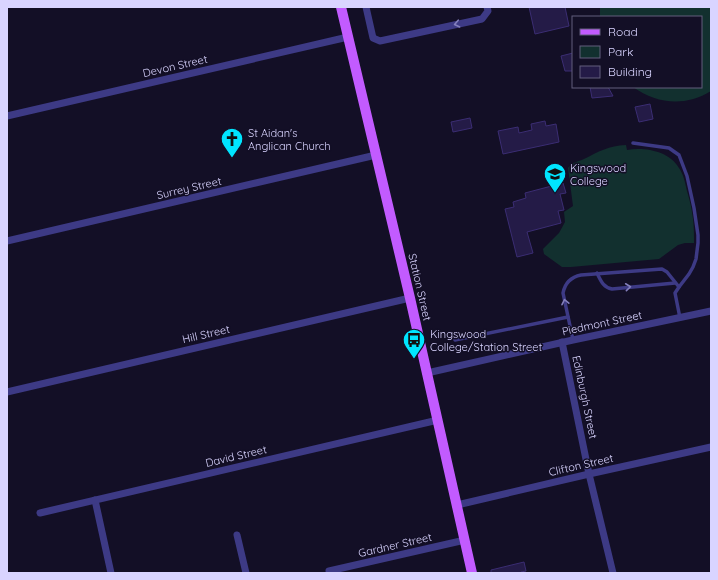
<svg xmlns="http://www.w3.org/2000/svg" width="718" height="580" font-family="Quicksand,sans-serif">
	<rect width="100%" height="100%" fill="#130f26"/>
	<g fill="#12302f">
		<path d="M600,7H711V91C685,107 657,104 633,87H701V17H600Z"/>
		<path d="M626,145L627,150C645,147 669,151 679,168C684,175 685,183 687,191C689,198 691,205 692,212C694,222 694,233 694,243H685L678,245L659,259L571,267H562L544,254L543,249L559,233L565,222L564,212L573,206L568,168C572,162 578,162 584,159C600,151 608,146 626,145Z"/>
	</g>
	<g fill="#241b47" stroke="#3b2d73">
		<polygon points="529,7 565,7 569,26 535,34"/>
		<polygon points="573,53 573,71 565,71 561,56"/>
		<polygon points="590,87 608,87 613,96 592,98"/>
		<polygon points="650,104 653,119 639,122 635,107"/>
		<polygon points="470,118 472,128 453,132 451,122"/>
		<polygon points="545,121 546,126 556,124 559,142 503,154 498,131 518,127 519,133 532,130 531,124"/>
		<polygon points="563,183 566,193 560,194 564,210 558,211 561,223 527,232 533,253 517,257 505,209 514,207 513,202 526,198 525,193"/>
		<polygon points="524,562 526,571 521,572 521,573 491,573 491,570"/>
	</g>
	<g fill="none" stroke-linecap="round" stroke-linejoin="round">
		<g stroke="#3d3a85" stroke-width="3.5">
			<polyline points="633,143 669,148 679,155 687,176 694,208 698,235 698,243 696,259 693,267 689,274 679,287 675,293 680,318"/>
			<path d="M597,273C601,281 603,287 612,289L675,283"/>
			<polyline points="455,340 568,317"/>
			<path d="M573,340L563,293C565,283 571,277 581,275L662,269L667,272L679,287"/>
		</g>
		<g stroke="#3d3a85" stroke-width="7">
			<polyline points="366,7 373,38 380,41 482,19 488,11 487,7"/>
			<polyline points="7,116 348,37"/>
			<polyline points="7,241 376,155"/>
			<polyline points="562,342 589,474 613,573"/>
			<polyline points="427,373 573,340 711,311"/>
			<polyline points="7,392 410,298"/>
			<polyline points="95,500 111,573"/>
			<polyline points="457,505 589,474 711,447"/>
			<polyline points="40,513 438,420"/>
			<polyline points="237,535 246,573"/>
			<polyline points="329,571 465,540"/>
		</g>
		<polyline stroke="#c25bff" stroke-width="10" points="341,7 410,298 472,573"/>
	</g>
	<defs><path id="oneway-chevron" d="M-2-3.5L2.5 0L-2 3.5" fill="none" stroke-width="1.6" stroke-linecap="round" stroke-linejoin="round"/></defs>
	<g stroke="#837fbc">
		<use href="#oneway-chevron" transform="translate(457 24) rotate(168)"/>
		<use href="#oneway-chevron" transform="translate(628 287) rotate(-6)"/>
		<use href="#oneway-chevron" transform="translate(565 302) rotate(-102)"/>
	</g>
	<defs>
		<g id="church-pin" transform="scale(1.15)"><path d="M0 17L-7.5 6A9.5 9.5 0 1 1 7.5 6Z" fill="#00e5ff" stroke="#130f26"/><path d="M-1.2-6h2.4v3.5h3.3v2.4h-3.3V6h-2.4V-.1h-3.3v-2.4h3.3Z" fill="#111"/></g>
		<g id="school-pin" transform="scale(1.15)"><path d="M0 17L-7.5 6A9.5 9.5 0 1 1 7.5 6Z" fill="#00e5ff" stroke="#130f26"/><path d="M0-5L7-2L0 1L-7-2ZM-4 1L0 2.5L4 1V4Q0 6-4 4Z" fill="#111"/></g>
		<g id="bus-pin" transform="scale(1.15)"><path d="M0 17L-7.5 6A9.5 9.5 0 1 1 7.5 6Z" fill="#00e5ff" stroke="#130f26"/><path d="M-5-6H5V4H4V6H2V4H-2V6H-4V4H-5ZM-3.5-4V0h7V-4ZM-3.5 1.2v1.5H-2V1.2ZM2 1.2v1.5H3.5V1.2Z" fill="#111"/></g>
	</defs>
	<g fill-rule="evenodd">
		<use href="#church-pin" x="232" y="139"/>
		<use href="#school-pin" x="555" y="174"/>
		<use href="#bus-pin" x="414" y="340"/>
	</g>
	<g text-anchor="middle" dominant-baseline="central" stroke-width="3" stroke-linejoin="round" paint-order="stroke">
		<g font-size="11" fill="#d9d4ff" stroke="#130f26">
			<text transform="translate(175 66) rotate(-13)">Devon Street</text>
			<text transform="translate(189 188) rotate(-13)">Surrey Street</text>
			<text transform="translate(420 287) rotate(77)">Station Street</text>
			<text transform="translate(602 323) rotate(-12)">Piedmont Street</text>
			<text transform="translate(206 334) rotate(-13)">Hill Street</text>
			<text transform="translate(585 397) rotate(78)">Edinburgh Street</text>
			<text transform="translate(236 456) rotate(-13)">David Street</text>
			<text transform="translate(581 465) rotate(-13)">Clifton Street</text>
			<text transform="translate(395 545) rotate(-13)">Gardner Street</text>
		</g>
		<g font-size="11" fill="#d9d4ff" stroke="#130f26" text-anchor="start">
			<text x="248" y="133">St Aidan's<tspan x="248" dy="13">Anglican Church</tspan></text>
			<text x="570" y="168">Kingswood<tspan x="570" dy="13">College</tspan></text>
			<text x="430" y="334">Kingswood<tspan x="430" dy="13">College/Station Street</tspan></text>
		</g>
	</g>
	<rect width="718" height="580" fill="none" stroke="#d9d4ff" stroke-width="16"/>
	<rect x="572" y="16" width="130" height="72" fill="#130f26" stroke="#625e7d"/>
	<rect x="580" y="29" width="20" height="6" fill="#c25bff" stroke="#625e7d"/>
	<text x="608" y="36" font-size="12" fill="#d9d4ff">Road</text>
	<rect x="580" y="46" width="20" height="12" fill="#12302f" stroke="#625e7d"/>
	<text x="608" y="56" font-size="12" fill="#d9d4ff">Park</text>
	<rect x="580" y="66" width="20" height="12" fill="#241b47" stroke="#625e7d"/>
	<text x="608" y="76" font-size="12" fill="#d9d4ff">Building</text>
</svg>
